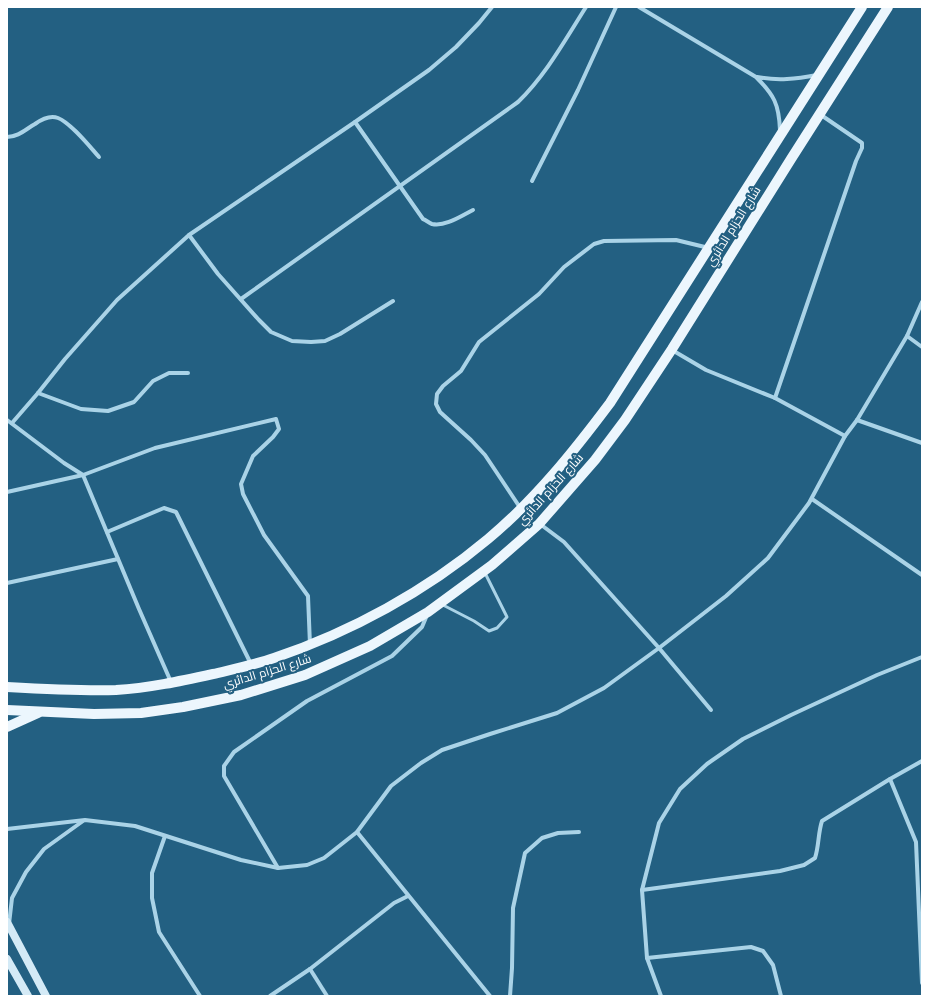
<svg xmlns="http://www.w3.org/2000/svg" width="929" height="1003" font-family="'PT Sans',Cairo,sans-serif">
	<rect width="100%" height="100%" fill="#236082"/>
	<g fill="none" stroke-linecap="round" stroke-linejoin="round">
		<polyline stroke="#aad3e7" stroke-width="3" points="441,604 474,621 489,631 497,628 507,617 485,573"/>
		<g stroke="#aad3e7" stroke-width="4">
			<path d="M639,7L756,77C774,95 779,104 780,130"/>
			<path d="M757,77C778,81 796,79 817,75"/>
			<path d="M355,122L423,219C426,220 429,223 432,224C445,227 461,216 473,210"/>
			<path d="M7,137C18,137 26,129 35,124C42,119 50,115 58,118C71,123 90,147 99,157"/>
			<polyline points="532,181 578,90 616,7"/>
			<polyline points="189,235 218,274 259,320 271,332 292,341 311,342 325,341 340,334 393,301"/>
			<path d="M241,299L518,102C546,75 565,40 586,7"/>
			<polyline points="907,336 922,347"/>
			<polyline points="672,350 706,370 775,398 845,436"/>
			<polyline points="38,393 81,409 108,411 134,402 153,381 169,373 188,373"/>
			<polyline points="775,398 856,161 862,148 862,143 821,115"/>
			<polyline points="7,420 64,463 83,475 139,609 171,682"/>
			<polyline points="857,420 922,443"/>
			<polyline points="12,423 38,393 65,359 117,300 189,235 355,122 429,70 456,47 479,23 492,7"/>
			<polyline points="7,492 83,475 155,448 276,419 279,429 273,437 253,456 241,484 243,494 264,535 308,596 310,645"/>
			<polyline points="812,499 922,575"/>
			<polyline points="521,509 485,455 471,440 440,412 436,404 437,394 443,386 461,371 479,342 539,294 564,267 594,244 604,241 676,240 709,248"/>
			<polyline points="540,524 564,542 659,648 711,710"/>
			<polyline points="107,532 164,508 176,512 251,664"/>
			<polyline points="7,583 118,559"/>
			<polyline points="890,779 916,842 922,983"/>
			<polyline points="7,829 85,820 135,826 241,860 278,868 307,865 324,858 357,832 391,786 421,763 442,750 490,734 557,713 604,688 659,648 726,596 768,558 809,503 845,436 857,420 907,336 922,302"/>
			<polyline points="357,832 490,996"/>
			<polyline points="165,836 152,873 152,898 159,932 200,996"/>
			<polyline points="278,868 224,776 224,766 234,752 307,701 392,656 422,627 427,615"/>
			<path d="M642,890L780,871L804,865L815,858C819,846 818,833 822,821L890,779L922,761"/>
			<polyline points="9,924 12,898 26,872 44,849 83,821"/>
			<polyline points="647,958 751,947 763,951 773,965 781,996"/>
			<polyline points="310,969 327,996"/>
			<polyline points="270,996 310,969 394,903 408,896"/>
			<polyline points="510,996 512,968 513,908 525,853 542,838 558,833 579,832"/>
			<polyline points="661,996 647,958 642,890 659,823 680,789 707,764 743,739 791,715 877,675 922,657"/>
		</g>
		<g stroke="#d4eaf6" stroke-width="8">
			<polyline points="7,922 46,996"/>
			<polyline points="7,959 28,996"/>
		</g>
		<g stroke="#ecf6fd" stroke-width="10">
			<path d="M7,687C43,689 80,691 116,690C149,688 181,681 213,674C234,669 254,665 274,658C351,632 426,591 488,539C535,500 574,451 610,403L862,7"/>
			<polyline points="7,710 94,714 141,713 183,707 241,695 305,675 370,646 428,612 492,565 539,524 595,460 625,420 672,349 791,159 888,7"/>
			<polyline points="7,727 38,713"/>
		</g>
	</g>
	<g text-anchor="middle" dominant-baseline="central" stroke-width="4" stroke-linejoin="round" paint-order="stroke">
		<g font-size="12" fill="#fff" stroke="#236082">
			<text transform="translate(733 226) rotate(-58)">شارع الحزام الدائري</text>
			<text transform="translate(550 489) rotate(-48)">شارع الحزام الدائري</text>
			<text transform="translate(267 671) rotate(-17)">شارع الحزام الدائري</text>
		</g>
	</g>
	<rect width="929" height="1003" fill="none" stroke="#ffffff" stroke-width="16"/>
</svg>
